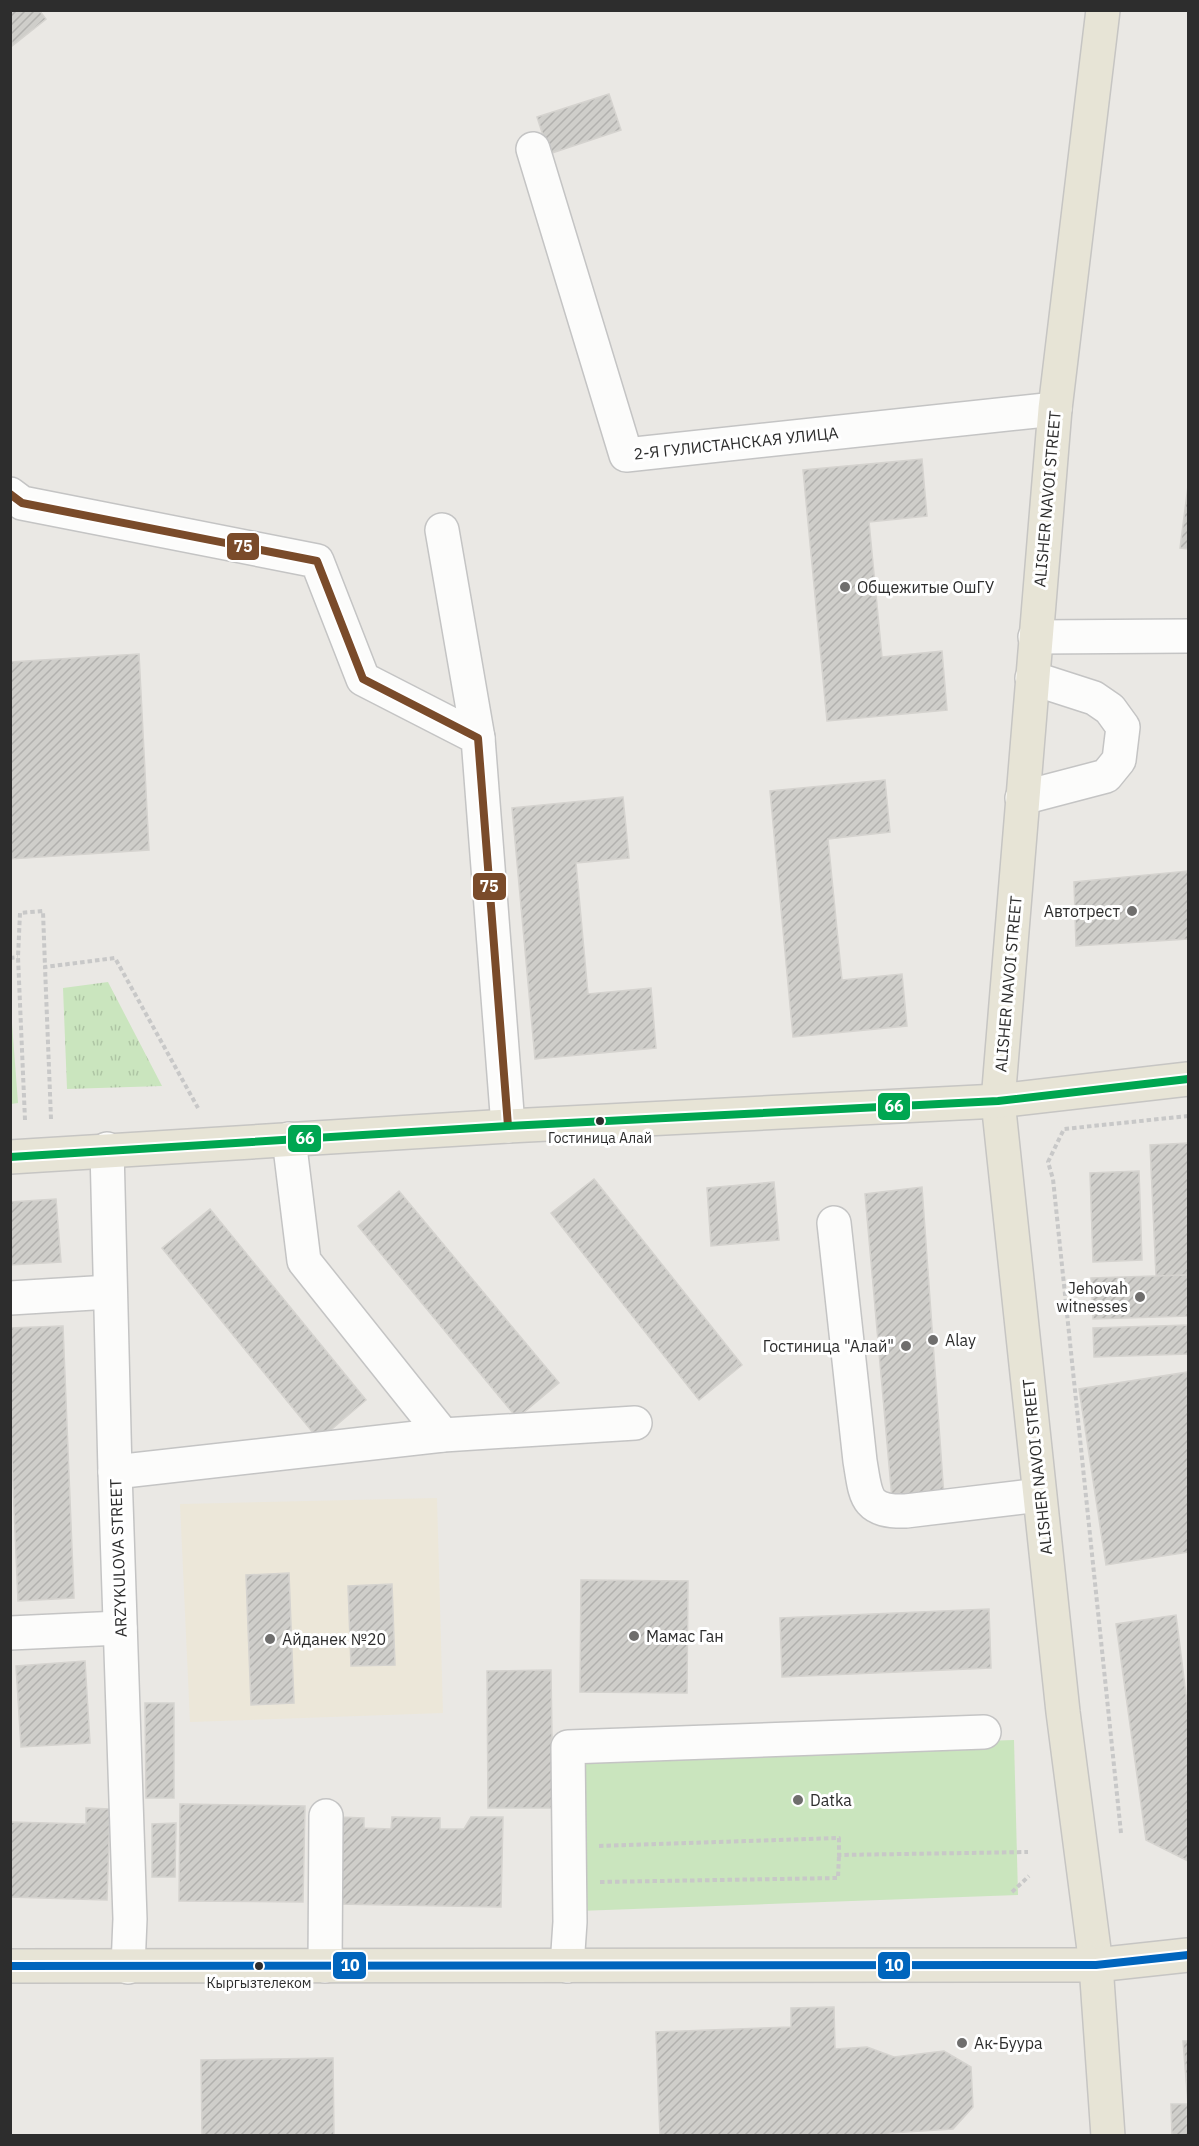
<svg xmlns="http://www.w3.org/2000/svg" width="1199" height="2146" font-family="'IBM Plex Sans',sans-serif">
	<defs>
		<pattern id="grass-tufts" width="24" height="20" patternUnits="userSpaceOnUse" patternTransform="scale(1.5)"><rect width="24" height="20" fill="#cae5be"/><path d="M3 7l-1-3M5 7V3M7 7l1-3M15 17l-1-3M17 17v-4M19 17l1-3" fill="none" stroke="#aec5a4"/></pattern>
		<pattern id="building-hatch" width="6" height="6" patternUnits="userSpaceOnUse" patternTransform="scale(1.5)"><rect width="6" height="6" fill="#cfceca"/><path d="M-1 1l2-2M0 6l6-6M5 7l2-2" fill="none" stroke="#b2b1ae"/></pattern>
	</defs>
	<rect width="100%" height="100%" fill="#eae8e4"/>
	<polygon fill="#ece7d9" points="437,1498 443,1713 190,1722 180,1504"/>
	<polygon fill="url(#grass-tufts)" points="108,982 162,1086 67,1089 63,988"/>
	<g fill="#cae5be">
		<polygon points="10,997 18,1103 11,1104 10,1104"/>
		<polygon points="1014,1740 1018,1895 578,1911 573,1755"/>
	</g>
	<g fill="url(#building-hatch)" stroke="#d5d3cf" stroke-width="1.5">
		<polygon points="10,10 39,10 46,19 12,46"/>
		<polygon points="609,94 621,130 549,154 537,117"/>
		<polygon points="922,459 927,516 869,522 882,657 942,651 947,710 827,721 803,470"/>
		<polygon points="1188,486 1188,549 1180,548"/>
		<polygon points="139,654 149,850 10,859 10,662"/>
		<polygon points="885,780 890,832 828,839 842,980 902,974 907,1026 793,1037 770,791"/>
		<polygon points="623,797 629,858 576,863 588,994 651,988 656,1048 535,1059 512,808"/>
		<polygon points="1188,871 1188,939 1076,946 1074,882"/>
		<polygon points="1188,1143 1188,1275 1156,1276 1150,1145"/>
		<polygon points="1139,1171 1142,1260 1093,1262 1090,1173"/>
		<polygon points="594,1179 742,1365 699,1400 551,1213"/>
		<polygon points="774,1182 779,1240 711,1246 707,1188"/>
		<polygon points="922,1187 944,1497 892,1499 865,1194"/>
		<polygon points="399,1191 559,1383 517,1418 358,1226"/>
		<polygon points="56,1199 61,1262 10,1265 10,1202"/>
		<polygon points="210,1209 366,1400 319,1440 162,1248"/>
		<polygon points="1188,1275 1188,1316 1093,1319 1091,1278"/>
		<polygon points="1188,1325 1188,1354 1094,1357 1093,1328"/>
		<polygon points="63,1326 74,1598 18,1601 10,1415 10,1328"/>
		<polygon points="1188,1372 1188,1552 1106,1565 1079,1389"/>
		<polygon points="289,1573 294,1703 251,1705 246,1575"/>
		<polygon points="581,1580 688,1581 687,1693 580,1692"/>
		<polygon points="392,1584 395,1665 351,1666 348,1586"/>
		<polygon points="989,1609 991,1668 782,1677 780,1618"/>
		<polygon points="1176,1615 1188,1710 1188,1861 1146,1840 1116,1624"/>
		<polygon points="85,1661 90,1743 21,1747 16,1666"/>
		<polygon points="551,1670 553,1808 488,1808 487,1671"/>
		<polygon points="145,1703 174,1703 174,1798 146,1798"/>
		<polygon points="180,1804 305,1806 303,1902 179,1901"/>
		<polygon points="86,1808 110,1809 107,1900 10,1897 10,1822 86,1824"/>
		<polygon points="338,1817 364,1818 364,1828 391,1829 392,1817 440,1818 440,1829 464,1829 471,1817 503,1817 501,1907 336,1904"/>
		<polygon points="176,1823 175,1877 152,1877 152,1824"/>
		<polygon points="834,2007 835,2049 867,2047 894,2057 944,2051 971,2067 973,2107 953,2129 890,2133 885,2136 660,2136 656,2032 791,2027 791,2008"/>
		<polygon points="1183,2041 1188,2041 1188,2136 1172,2136 1171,2104 1188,2104"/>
		<polygon points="333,2058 334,2136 202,2136 201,2060"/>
	</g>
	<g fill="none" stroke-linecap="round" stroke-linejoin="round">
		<g stroke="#c4c4c4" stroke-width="36">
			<g id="minor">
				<polyline points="533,149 626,455 1055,409"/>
				<polyline points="10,494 22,503 317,561 363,679 478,738 508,1126"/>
				<polyline points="442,530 478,738"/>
				<polyline points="1035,637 1188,636"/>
				<polyline points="1022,798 1106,776 1119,760 1123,727 1110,709 1094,698 1032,678"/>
				<polyline points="289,1139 304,1261 443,1435"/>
				<polyline points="107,1149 115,1472 130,1919 128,1967"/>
				<path d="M834,1223L860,1461C866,1496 864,1512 906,1511L1039,1495"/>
				<polyline points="10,1298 110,1292"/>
				<polyline points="115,1472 443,1435 635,1423"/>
				<polyline points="10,1633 120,1628"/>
				<polyline points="325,1966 326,1816"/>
				<polyline points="567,1966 570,1922 568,1747 984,1732"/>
			</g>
		</g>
		<g stroke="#c6c5c3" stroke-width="36">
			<g id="major">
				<polyline points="1103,10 1055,409 998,1101 1063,1712 1096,1965 1108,2136"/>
				<polyline points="10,1157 508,1126 998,1101 1188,1079"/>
				<polyline points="10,1966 1096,1965 1188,1955"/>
			</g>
		</g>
		<g stroke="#c8c8c8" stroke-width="4" stroke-dasharray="4.5 3" stroke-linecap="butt">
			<polyline points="10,958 18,957"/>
			<polyline points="51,1119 45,967 115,958 198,1108"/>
			<polyline points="25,1120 18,957 20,913 43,911 45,967"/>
			<polyline points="1121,1833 1053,1179 1048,1162 1064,1129 1188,1116"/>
			<polyline points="599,1846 839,1838 839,1855 1028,1852"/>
			<polyline points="600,1882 838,1878 839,1855"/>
			<polyline points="1012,1892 1029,1876"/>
		</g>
		<use href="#minor" stroke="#fcfcfb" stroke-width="33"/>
		<use href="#major" stroke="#e7e4d6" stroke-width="33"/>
		<g stroke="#fff" stroke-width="12">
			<polyline id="bus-1" points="10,494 22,503 317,561 363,679 478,738 508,1126"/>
		</g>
		<g stroke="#fff" stroke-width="12">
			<polyline id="bus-2" points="10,1157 508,1126 998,1101 1188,1079"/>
		</g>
		<g stroke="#fff" stroke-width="12">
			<polyline id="bus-3" points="10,1966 1096,1965 1188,1955"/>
		</g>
		<use href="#bus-1" stroke="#7a4b2a" stroke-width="8"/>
		<use href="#bus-2" stroke="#00a651" stroke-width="8"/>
		<use href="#bus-3" stroke="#0065bd" stroke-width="8"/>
	</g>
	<g fill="#6f6e6d" stroke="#fff" stroke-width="2">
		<circle cx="845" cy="587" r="6"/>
		<circle cx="1132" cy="911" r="6"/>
		<circle cx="1140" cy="1297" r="6"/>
		<circle cx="933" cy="1340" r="6"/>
		<circle cx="906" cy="1346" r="6"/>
		<circle cx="634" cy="1636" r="6"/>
		<circle cx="270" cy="1639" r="6"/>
		<circle cx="798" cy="1800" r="6"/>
		<circle cx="962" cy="2043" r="6"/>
	</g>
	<g fill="#2d2d2d" stroke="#fff" stroke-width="2">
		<circle cx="600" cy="1121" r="5"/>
		<circle cx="259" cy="1966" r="5"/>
	</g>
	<g text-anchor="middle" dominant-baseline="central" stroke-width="6" stroke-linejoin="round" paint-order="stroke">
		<g font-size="14" fill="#2d2d2d" stroke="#fff">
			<text x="600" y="1138">Гостиница Алай</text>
			<text x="259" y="1983">Кыргызтелеком</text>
		</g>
		<g font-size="16" fill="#2d2d2d" stroke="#fff">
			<text transform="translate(736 443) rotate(-6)">2-Я ГУЛИСТАНСКАЯ УЛИЦА</text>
			<text transform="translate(1047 499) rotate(-85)">ALISHER NAVOI STREET</text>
			<text transform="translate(1008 984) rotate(-85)">ALISHER NAVOI STREET</text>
			<text transform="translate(1037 1467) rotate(-96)">ALISHER NAVOI STREET</text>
			<text transform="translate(118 1558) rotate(-92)">ARZYKULOVA STREET</text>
		</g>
		<g font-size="16" fill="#2d2d2d" stroke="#fff" text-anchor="start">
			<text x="857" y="587">Общежитые ОшГУ</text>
			<text x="1120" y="911" text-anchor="end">Автотрест</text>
			<text x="1128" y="1288" text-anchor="end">Jehovah<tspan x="1128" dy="18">witnesses</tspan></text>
			<text x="945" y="1340">Alay</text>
			<text x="894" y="1346" text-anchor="end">Гостиница "Алай"</text>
			<text x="646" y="1636">Мамас Ган</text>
			<text x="282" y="1639">Айданек №20</text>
			<text x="810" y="1800">Datka</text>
			<text x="974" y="2043">Ак-Буура</text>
		</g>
	</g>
	<g stroke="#fff" stroke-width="2">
		<rect x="226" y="532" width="34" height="29" rx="6" fill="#7a4b2a"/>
		<rect x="472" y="872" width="35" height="29" rx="6" fill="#7a4b2a"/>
		<rect x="877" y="1092" width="34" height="29" rx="6" fill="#00a651"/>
		<rect x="287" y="1124" width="35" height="29" rx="6" fill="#00a651"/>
		<rect x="877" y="1951" width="34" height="29" rx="6" fill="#0065bd"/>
		<rect x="332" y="1951" width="35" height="29" rx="6" fill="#0065bd"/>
	</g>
	<g font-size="16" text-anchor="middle" font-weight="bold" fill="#fff">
		<text x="243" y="552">75</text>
		<text x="489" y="892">75</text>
		<text x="894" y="1112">66</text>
		<text x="305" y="1144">66</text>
		<text x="894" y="1971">10</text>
		<text x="350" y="1971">10</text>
	</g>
	<rect width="1199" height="2146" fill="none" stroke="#2d2d2d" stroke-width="24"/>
</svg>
